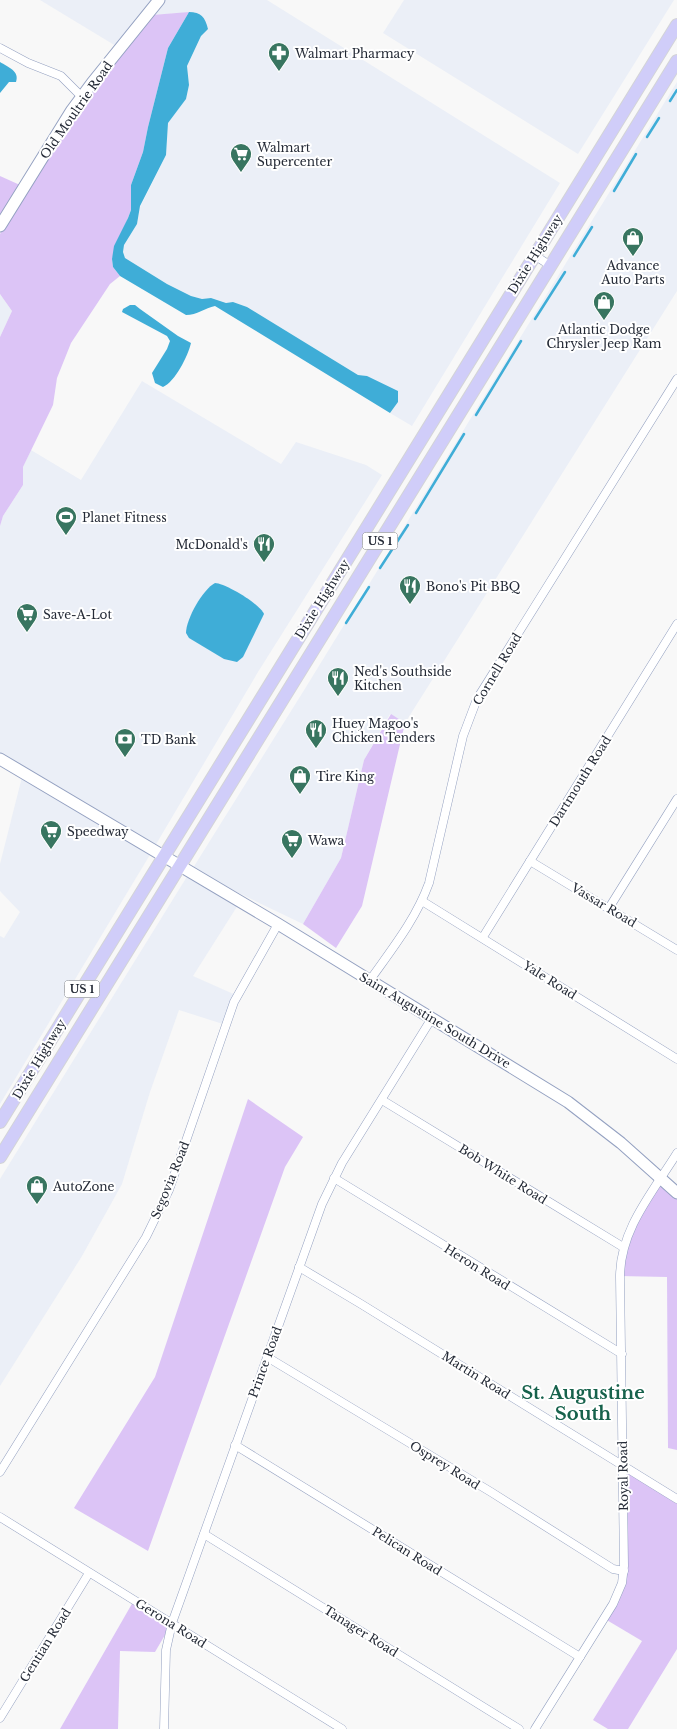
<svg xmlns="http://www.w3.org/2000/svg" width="677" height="1729" font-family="'Libre Baskerville',serif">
	<rect width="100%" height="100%" fill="#f8f8f8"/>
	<g fill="#ebeff7">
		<polygon points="40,0 154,0 116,46"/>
		<polygon points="164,0 267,0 560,183 412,426 390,413 398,402 367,376 358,375 247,307 233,302 226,303 211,298 202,299 191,296 167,284 125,258 123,252 124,245 137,224 140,207 166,155 168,123 186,99 189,85 187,66 201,36 208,28 195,12 152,15"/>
		<polygon points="404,0 674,0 578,154 383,33"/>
		<polygon points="677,82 677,291 405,723 390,714 364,760 341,858 303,924 222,885 193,868 306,687"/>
		<polygon points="0,294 12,311 0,337"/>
		<polygon points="142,381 281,464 296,442 366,465 382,475 258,672 155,846 0,754 0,526 3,516 23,485 23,467 31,450 81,480"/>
		<polygon points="22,777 151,853 0,1104 0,936 4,938 20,912 0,891 0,864"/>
		<polygon points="188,875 238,905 193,976 238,996 226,1025 179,1010 150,1092 122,1184 82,1256 0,1386 0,1179"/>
	</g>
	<g fill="#dcc4f6">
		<polygon points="189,12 168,48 148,127 143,152 131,185 131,210 112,259 113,267 120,276 110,284 71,343 57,378 53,405 23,467 23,485 3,516 0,526 0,337 12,311 0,294 0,234 76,113 152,15"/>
		<polygon points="0,176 20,185 0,219"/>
		<polygon points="391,714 405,723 362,906 336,948 303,924 341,858 364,760"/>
		<polygon points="248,1099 303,1137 285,1167 148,1551 74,1508 155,1377"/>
		<polygon points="659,1183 677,1199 677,1450 668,1448 667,1277 619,1276 622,1246"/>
		<polygon points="622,1467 677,1498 677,1649 628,1729 608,1729 593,1720 642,1641 605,1619 620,1591"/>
		<polygon points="133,1602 172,1623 155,1652 120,1651 118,1729 60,1729"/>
	</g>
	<g fill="#3fadd7">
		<path d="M189,12C201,12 205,17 208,29L201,36L187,66L189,85L186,99L168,123L166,155L140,206L137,224L124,245L123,252L125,258L167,284L191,296L202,299L211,298L226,303L233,302L247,307L358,375L367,376L398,391V402L390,413L215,306C205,308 197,315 186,315L120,276L113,267L112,259L114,246L128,218L131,210V185L143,152L148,127L168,48Z"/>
		<path d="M0,62C8,67 20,71 16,82H9L0,93Z"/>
		<path d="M130,305H135L140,309L178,336L191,343C188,356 175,382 163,387L155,383L152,373L167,349L170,341L167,336L122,312L123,309Z"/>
		<path d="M215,583C225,583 260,604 264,614L243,657L237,662L224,659L189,638L186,633C186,619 203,589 215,583Z"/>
	</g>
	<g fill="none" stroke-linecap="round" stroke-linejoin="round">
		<g stroke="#3fadd7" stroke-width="2.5">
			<polyline points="670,101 677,90"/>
			<polyline points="647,137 659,118"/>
			<polyline points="614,191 636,154"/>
			<polyline points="574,256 592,227"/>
			<polyline points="535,319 565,272"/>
			<polyline points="476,415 521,341"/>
			<polyline points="416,513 464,434"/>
			<polyline points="380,568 408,525"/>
			<polyline points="346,623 369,587"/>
		</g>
		<g stroke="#94a1c1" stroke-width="9">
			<g id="street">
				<polyline points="0,48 28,63 61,76 82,97"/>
				<polyline points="534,255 551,266"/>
				<polyline points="530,861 677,950"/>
				<polyline points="422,901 677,1059"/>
				<polyline points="609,908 677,799"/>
				<polyline points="483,937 677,624"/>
				<path d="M370,980C392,949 416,919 429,883L463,736L477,699L677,379"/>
				<polyline points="382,1100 623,1247"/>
				<polyline points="334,1178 622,1354"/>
				<polyline points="299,1267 361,1304 677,1499"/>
				<polyline points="267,1357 491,1492 613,1569 624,1571"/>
				<polyline points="235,1445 580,1657"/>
				<polyline points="0,1472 146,1237 169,1190 234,1002 278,924"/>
				<polyline points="0,1517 342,1729"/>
				<polyline points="204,1534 519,1729"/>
				<polyline points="0,1718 89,1573"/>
				<polyline points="164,1729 166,1650 172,1623 322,1204 342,1163 432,1018"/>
				<path d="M535,1729L613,1604L622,1583L624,1566L620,1277C620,1229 653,1192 677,1153"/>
			</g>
		</g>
		<g stroke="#94a1c1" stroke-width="13">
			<g id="secondary">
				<polyline points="0,226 72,110 92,83 159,0"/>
				<polyline points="0,759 278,924 568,1102 621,1143 677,1193"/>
			</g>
		</g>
		<g stroke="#d3d4d7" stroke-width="14">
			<g id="primary">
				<polyline points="0,1122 677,25"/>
				<polyline points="0,1157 677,61"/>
			</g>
		</g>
		<use href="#street" stroke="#fff" stroke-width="8"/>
		<use href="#secondary" stroke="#fff" stroke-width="11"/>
		<use href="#primary" stroke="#d0cdf9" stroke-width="12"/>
	</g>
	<defs>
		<g id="pharmacy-pin" transform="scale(1.125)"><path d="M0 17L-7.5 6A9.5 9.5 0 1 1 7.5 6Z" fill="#387560" stroke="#fff"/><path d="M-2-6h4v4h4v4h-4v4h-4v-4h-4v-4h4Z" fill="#fff"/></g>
		<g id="supermarket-pin" transform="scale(1.125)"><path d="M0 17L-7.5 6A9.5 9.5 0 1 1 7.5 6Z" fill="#387560" stroke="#fff"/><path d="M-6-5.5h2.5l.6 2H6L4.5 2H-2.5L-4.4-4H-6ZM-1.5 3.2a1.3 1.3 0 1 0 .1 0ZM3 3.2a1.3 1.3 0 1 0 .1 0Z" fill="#fff"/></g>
		<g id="shop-pin" transform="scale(1.125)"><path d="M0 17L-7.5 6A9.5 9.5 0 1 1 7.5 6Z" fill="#387560" stroke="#fff"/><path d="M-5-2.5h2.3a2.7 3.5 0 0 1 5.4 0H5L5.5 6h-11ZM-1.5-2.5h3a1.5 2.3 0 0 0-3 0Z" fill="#fff"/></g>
		<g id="stadium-pin" transform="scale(1.125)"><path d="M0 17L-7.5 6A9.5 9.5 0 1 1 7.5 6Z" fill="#387560" stroke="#fff"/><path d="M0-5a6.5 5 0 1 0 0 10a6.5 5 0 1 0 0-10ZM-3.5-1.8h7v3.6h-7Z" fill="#fff"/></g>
		<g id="restaurant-pin" transform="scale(1.125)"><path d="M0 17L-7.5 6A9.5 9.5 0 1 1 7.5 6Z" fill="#387560" stroke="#fff"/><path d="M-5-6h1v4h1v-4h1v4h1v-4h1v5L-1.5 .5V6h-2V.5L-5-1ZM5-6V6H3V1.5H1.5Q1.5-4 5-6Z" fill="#fff"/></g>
		<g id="bank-pin" transform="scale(1.125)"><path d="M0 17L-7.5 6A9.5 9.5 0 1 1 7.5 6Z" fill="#387560" stroke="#fff"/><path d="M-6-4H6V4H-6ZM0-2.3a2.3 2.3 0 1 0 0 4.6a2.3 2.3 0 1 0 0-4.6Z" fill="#fff"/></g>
	</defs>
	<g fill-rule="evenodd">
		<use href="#pharmacy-pin" x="279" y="53"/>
		<use href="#supermarket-pin" x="241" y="154"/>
		<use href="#shop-pin" x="633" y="238"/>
		<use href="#shop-pin" x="604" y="302"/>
		<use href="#stadium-pin" x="66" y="517"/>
		<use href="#restaurant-pin" x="264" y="544"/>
		<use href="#restaurant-pin" x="410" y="586"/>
		<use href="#supermarket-pin" x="27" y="614"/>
		<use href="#restaurant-pin" x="338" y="678"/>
		<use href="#restaurant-pin" x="316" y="730"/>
		<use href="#bank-pin" x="125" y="739"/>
		<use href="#shop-pin" x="300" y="776"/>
		<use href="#supermarket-pin" x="51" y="831"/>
		<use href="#supermarket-pin" x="292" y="840"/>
		<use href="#shop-pin" x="37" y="1186"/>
	</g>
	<g text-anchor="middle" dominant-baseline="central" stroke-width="4" stroke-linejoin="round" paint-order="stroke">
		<g fill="#fff" stroke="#666a72" stroke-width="1">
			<rect x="362.5" y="532.5" width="35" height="17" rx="4"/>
			<rect x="64.5" y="980.5" width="35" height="17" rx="4"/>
		</g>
		<g font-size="11" font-weight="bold" fill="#242a36">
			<text x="380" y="541">US 1</text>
			<text x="82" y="989">US 1</text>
		</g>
		<g font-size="12" fill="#242a36" stroke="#fff" text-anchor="start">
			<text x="295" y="53">Walmart Pharmacy</text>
			<text x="257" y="147">Walmart<tspan x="257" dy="14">Supercenter</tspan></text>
			<text x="633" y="265" text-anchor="middle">Advance<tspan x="633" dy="14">Auto Parts</tspan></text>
			<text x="604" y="329" text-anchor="middle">Atlantic Dodge<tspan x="604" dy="14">Chrysler Jeep Ram</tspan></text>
			<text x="82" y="517">Planet Fitness</text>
			<text x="248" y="544" text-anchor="end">McDonald's</text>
			<text x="426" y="586">Bono's Pit BBQ</text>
			<text x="43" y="614">Save-A-Lot</text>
			<text x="354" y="671">Ned's Southside<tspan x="354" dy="14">Kitchen</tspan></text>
			<text x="332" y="723">Huey Magoo's<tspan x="332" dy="14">Chicken Tenders</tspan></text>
			<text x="141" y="739">TD Bank</text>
			<text x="316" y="776">Tire King</text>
			<text x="67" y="831">Speedway</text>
			<text x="308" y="840">Wawa</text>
			<text x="53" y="1186">AutoZone</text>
		</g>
		<g font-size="12" fill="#242a36" stroke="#fff">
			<text transform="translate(76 110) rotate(-55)">Old Moultrie Road</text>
			<text transform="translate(535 254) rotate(-58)">Dixie Highway</text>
			<text transform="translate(322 599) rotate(-58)">Dixie Highway</text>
			<text transform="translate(497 669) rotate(-59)">Cornell Road</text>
			<text transform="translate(580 781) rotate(-58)">Dartmouth Road</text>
			<text transform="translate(604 905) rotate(31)">Vassar Road</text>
			<text transform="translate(550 980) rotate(32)">Yale Road</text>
			<text transform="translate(435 1020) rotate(31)">Saint Augustine South Drive</text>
			<text transform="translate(39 1059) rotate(-59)">Dixie Highway</text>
			<text transform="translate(503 1174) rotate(32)">Bob White Road</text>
			<text transform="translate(170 1180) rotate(-68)">Segovia Road</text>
			<text transform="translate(477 1267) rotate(32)">Heron Road</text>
			<text transform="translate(265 1362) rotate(-70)">Prince Road</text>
			<text transform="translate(476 1375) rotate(32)">Martin Road</text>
			<text transform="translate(445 1465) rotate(32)">Osprey Road</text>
			<text transform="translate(623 1476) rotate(-91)">Royal Road</text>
			<text transform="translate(407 1551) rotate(32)">Pelican Road</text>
			<text transform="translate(171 1623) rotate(32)">Gerona Road</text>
			<text transform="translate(361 1631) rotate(32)">Tanager Road</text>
			<text transform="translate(45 1645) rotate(-58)">Gentian Road</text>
		</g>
		<g font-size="18" font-weight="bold" fill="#17624c" stroke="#fff">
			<text x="583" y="1393">St. Augustine<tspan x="583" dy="21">South</tspan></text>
		</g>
	</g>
</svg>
